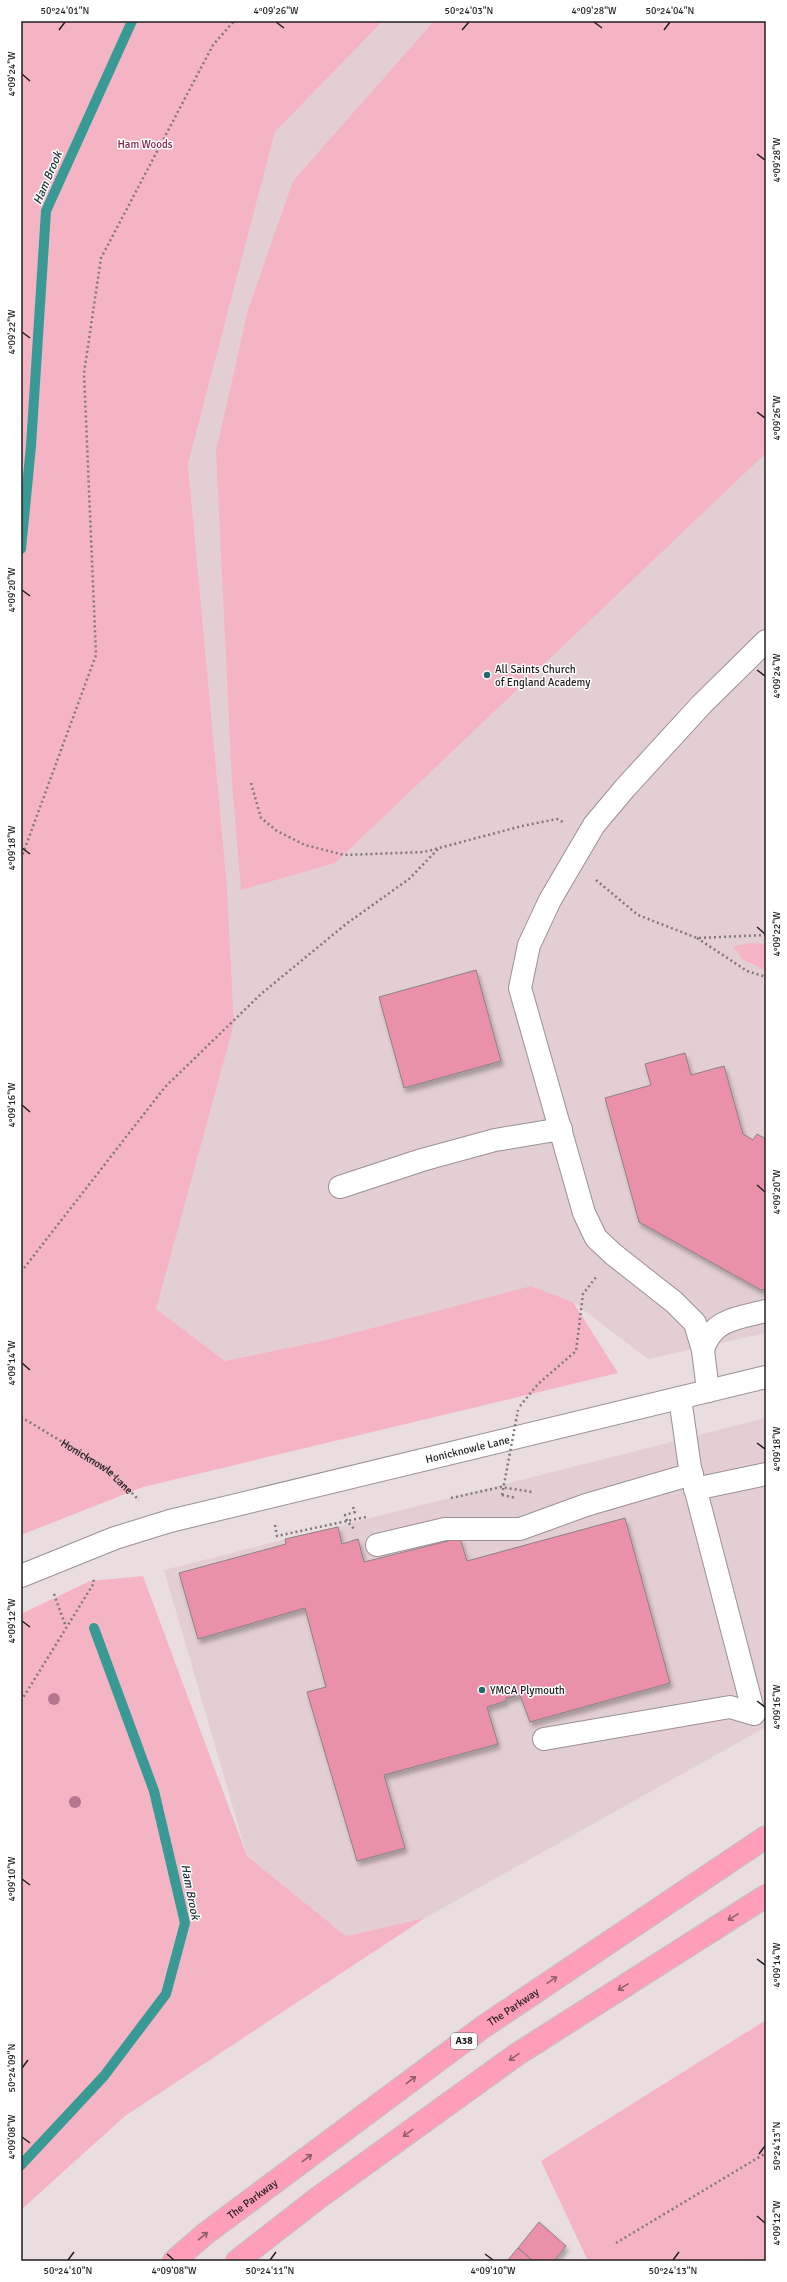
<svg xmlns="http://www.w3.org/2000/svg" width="787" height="2282" font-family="Signika,sans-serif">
	<defs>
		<filter id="shadow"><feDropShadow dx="2.5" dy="4.5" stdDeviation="2" flood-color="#0004"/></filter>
	</defs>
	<rect width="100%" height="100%" fill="#e9dde0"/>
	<g fill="#e3cfd3">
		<polygon points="383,21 766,21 766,1333 648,1359 573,1302 531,1286 330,1339 225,1361 155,1309 234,1024 227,886 188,464 275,132"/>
		<polygon points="766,1418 766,1727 425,1918 346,1936 247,1856 164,1570"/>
	</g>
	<g fill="#f5b4c4">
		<polygon points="21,21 383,21 275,132 188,464 227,886 234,1024 156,1309 225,1361 330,1339 531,1286 573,1302 618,1373 143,1487 21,1535"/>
		<polygon points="434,21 766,21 766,453 335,863 241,890 232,783 216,451 248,310 293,181"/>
		<polygon points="751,943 766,944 766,971 742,959 733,946"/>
		<polygon points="143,1576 247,1856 346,1936 425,1918 125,2116 21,2210 21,1614 90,1581"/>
		<polygon points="766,2020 766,2261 588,2261 541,2161"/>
	</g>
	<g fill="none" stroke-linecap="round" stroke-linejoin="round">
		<g stroke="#399995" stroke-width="10">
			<polyline points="21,549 31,446 46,211 132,21"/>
			<polyline points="21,2165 104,2076 166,1994 185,1923 154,1791 94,1628"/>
		</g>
	</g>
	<g fill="#ea91a9" stroke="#8b8183" filter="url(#shadow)">
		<polygon points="476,970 501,1061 404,1088 379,997"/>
		<polygon points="685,1053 691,1075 724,1066 743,1134 753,1140 757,1134 766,1139 766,1289 761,1290 639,1222 605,1098 651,1085 645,1064"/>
		<polygon points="625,1518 670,1683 530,1722 520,1695 506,1698 506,1701 487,1707 498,1744 384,1775 405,1848 357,1861 307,1692 326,1687 305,1608 198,1639 179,1573 286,1544 285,1539 338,1527 342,1544 358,1539 364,1562 460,1538 467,1561"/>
		<polygon points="539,2222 566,2246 554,2261 533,2261 518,2248"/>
		<polygon points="518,2248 533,2261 507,2261"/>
	</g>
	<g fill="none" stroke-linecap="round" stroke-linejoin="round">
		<g stroke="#9b9092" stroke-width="24">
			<g id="minor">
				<polyline points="340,1187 422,1160 495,1140 561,1129"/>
				<path d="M703,1350C712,1319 738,1318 766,1311"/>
				<polyline points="708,1391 703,1350 695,1323 674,1302 613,1254 596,1238 584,1213 520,988 529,945 550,900 594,825 625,788 702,704 766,641"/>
				<polyline points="695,1489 766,1474"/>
				<polyline points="377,1545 445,1529 520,1529 586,1505 692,1474"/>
				<path id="s2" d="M21,1576L115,1538L170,1521L766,1377"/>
				<polyline points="544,1739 730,1707 754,1714 690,1468 680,1398"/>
			</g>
		</g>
		<g stroke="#c1c0c0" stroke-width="24">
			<g id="highway">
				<path id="s3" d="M174,2261L205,2234L483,2027L766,1837"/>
				<polyline points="237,2261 318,2198 516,2055 766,1896"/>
			</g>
		</g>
		<g stroke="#7f787a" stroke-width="2.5" stroke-dasharray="2 3" stroke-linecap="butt">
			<polyline points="251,783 261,818 277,831 305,845 344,855 424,852 522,826 557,819 563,822"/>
			<polyline points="21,859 96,655 84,373 101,258 213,45 234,21"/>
			<polyline points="596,880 638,915 697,938 766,935"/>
			<polyline points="697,938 747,971 766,977"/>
			<polyline points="21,1272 165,1087 261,994 346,924 409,879 439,848"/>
			<polyline points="520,1406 538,1384 576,1351 583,1294 596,1277"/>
			<path id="s1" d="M21,1417L109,1470L139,1500"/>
			<polyline points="502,1495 516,1498"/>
			<polyline points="451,1498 501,1487 532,1492"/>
			<polyline points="353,1507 355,1512 345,1515 347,1521 354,1529"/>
			<polyline points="275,1525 277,1536 366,1517"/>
			<polyline points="54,1594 66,1627"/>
			<polyline points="21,1701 94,1583 93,1578"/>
			<polyline points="616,2243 766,2153"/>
		</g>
		<use href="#minor" stroke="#fff" stroke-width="22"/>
		<use href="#highway" stroke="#ff9eb9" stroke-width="22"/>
		<polyline stroke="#7f787a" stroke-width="2.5" stroke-dasharray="2 3" stroke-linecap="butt" points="502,1495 518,1410"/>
	</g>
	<g fill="#b4778e">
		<circle cx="54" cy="1699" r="6"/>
		<circle cx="75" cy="1802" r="6"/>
	</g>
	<defs><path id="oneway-shaft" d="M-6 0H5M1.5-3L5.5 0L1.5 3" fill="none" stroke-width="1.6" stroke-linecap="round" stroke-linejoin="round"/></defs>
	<g stroke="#905e6c">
		<use href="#oneway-shaft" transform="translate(733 1917) rotate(148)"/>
		<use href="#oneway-shaft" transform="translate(552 1980) rotate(-34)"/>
		<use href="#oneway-shaft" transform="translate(623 1987) rotate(148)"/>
		<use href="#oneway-shaft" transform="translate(514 2057) rotate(145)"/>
		<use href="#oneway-shaft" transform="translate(411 2080) rotate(-37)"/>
		<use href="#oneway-shaft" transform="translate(408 2133) rotate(144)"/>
		<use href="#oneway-shaft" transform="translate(307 2158) rotate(-37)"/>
		<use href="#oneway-shaft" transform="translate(203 2236) rotate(-40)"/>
	</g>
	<path fill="none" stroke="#221e1f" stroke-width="1.5" d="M276,22L284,28M594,22L602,28M59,30L65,22M462,30L469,22M664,30L670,22M22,74L30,81M757,154L765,160M22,332L30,338M757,412L765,418M22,590L30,596M757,670L765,676M22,848L30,854M757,927L765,934M22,1105L30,1112M757,1185L765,1192M22,1363L30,1370M757,1443L765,1449M22,1621L30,1627M757,1701L765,1707M22,1879L30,1885M757,1959L765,1965M22,2068L28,2060M22,2137L30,2143M759,2154L765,2146M757,2216L765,2223M167,2254L174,2260M485,2254L493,2260M68,2260L74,2252M270,2260L276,2252M673,2260L679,2252"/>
	<g fill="#206b69" stroke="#fff" stroke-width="1.5">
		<circle cx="487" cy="675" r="4"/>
		<circle cx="482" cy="1690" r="4"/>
	</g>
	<g text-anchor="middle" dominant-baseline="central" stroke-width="3" stroke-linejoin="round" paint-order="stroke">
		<rect fill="#fff" stroke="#646262" stroke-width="1" x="451" y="2033" width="26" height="16" rx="3"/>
		<g font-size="10" font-weight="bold" fill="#221e1f">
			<text x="464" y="2041">A38</text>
		</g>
		<g font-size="11" fill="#89234a" stroke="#fff">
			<text x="145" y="144">Ham Woods</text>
		</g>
		<g font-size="11" fill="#221e1f" stroke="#fff" text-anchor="start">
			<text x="495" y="669">All Saints Church<tspan x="495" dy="13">of England Academy</tspan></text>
			<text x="490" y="1690">YMCA Plymouth</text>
		</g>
		<g font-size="11" fill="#221e1f" stroke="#fff">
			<text stroke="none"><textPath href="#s2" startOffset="465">Honicknowle Lane</textPath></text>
			<text stroke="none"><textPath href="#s1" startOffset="91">Honicknowle Lane</textPath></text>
			<text stroke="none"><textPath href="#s3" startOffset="424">The Parkway</textPath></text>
			<text stroke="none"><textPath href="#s3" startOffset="100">The Parkway</textPath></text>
		</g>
		<g font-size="12" font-style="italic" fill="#1a302f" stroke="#fff">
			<text transform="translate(48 178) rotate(-67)">Ham Brook</text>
			<text transform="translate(190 1892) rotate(79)">Ham Brook</text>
		</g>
	</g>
	<rect width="787" height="2282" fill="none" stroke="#ffffff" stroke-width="44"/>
	<rect x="22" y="22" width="743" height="2238" fill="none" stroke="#221e1f" stroke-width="1.5"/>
	<g font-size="10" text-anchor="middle" fill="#221e1f">
		<text x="65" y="14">50°24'01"N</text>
		<text x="276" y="14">4°09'26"W</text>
		<text x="469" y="14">50°24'03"N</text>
		<text x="594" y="14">4°09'28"W</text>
		<text x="670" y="14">50°24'04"N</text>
		<text transform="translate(11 74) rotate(-90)" y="4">4°09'24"W</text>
		<text transform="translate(776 160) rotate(-90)" y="4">4°09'28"W</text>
		<text transform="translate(11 332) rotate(-90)" y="4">4°09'22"W</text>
		<text transform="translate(776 418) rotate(-90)" y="4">4°09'26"W</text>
		<text transform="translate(11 590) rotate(-90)" y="4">4°09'20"W</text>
		<text transform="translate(776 676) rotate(-90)" y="4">4°09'24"W</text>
		<text transform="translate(11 848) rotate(-90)" y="4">4°09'18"W</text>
		<text transform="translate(776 934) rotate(-90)" y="4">4°09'22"W</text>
		<text transform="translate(11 1105) rotate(-90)" y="4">4°09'16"W</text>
		<text transform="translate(776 1192) rotate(-90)" y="4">4°09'20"W</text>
		<text transform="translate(11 1363) rotate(-90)" y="4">4°09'14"W</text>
		<text transform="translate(776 1449) rotate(-90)" y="4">4°09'18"W</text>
		<text transform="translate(11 1621) rotate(-90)" y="4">4°09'12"W</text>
		<text transform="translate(776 1707) rotate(-90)" y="4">4°09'16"W</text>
		<text transform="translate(11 1879) rotate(-90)" y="4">4°09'10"W</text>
		<text transform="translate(776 1965) rotate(-90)" y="4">4°09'14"W</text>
		<text transform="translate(11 2068) rotate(-90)" y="4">50°24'09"N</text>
		<text transform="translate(11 2137) rotate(-90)" y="4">4°09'08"W</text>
		<text transform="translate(776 2146) rotate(-90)" y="4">50°24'13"N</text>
		<text transform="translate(776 2223) rotate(-90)" y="4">4°09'12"W</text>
		<text x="68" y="2274">50°24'10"N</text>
		<text x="174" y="2274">4°09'08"W</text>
		<text x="270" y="2274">50°24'11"N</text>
		<text x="493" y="2274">4°09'10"W</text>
		<text x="673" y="2274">50°24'13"N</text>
	</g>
</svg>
